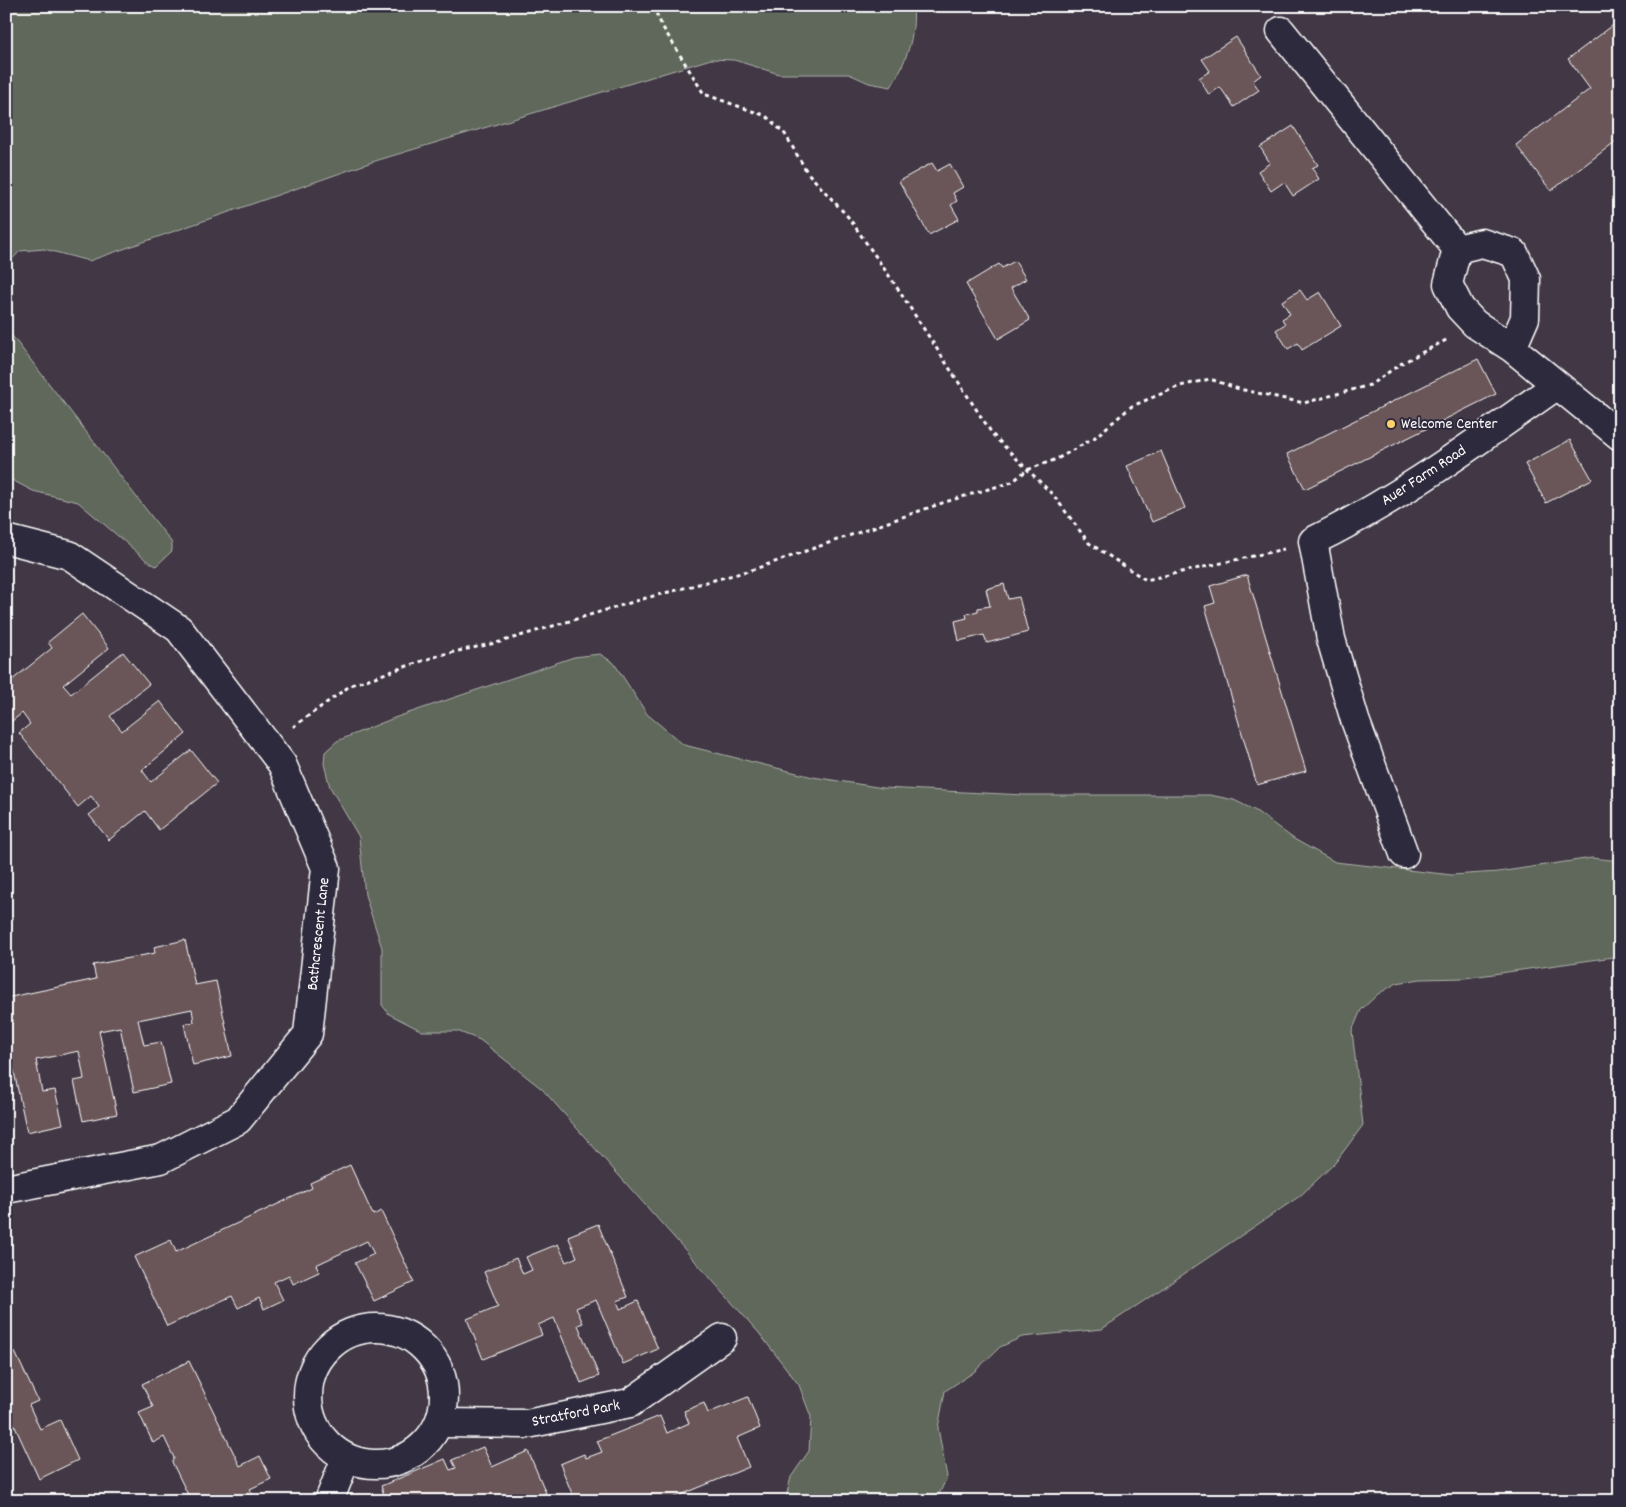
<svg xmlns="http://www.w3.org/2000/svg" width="1626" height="1507" font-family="Dekko,sans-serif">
	<rect width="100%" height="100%" fill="#413745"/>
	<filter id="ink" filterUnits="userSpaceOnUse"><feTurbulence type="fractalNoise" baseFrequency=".02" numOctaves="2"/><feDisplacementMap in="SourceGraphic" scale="10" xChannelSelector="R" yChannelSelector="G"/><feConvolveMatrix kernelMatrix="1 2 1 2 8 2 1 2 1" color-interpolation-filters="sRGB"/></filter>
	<g filter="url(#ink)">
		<g fill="#5f675a" stroke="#afb3ac">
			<path d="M6,6H913C916,36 906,62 891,87L869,83L849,74H779L734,60L711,59L372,162L89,261L44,249L20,251L6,266Z"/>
			<polygon points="6,328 172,543 172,551 156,566 146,560 78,502 33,491 6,477"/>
			<polygon points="600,654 614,663 647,714 684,745 813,777 883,788 1024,795 1210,795 1234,800 1256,811 1294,839 1335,862 1452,875 1498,872 1592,858 1620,861 1620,956 1465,978 1420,979 1397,983 1378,994 1361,1010 1352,1031 1363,1125 1335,1163 1300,1196 1102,1329 1022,1337 1000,1347 974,1372 945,1391 938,1428 947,1477 936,1501 785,1501 791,1477 809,1451 811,1417 799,1385 759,1333 542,1089 480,1040 457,1031 422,1031 389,1014 382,1005 382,948 365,895 359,837 330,787 324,764 325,752 337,741 394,718 574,657"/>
		</g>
		<g fill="#6a5658" stroke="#fff">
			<polygon points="1620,20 1620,138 1551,191 1516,145 1590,89 1568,59"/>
			<polygon points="1236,37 1261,75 1253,81 1259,90 1234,107 1220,87 1209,95 1199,78 1210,71 1202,59"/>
			<polygon points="1293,126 1318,165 1312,168 1319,179 1293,196 1284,182 1271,191 1258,171 1270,163 1260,147"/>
			<polygon points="932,163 937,171 950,164 963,187 953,193 957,201 951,205 959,219 929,235 899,181"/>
			<polygon points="1015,261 1026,279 1011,288 1030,320 998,339 966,284 999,264 1002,268"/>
			<polygon points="1300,290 1307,300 1320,292 1341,326 1302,350 1298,343 1288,349 1276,330 1285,324 1282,319 1290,314 1282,301"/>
			<polygon points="1478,359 1496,394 1305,489 1287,454"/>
			<polygon points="1570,440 1592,479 1546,503 1525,464"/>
			<polygon points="1161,451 1185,508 1152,522 1127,466"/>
			<polygon points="1247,575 1306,771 1257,785 1205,606 1215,603 1210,586"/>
			<polygon points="1004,584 1008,599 1019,597 1028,632 987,643 984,635 959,641 955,621 967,618 966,614 978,611 978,608 990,606 986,589"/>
			<polygon points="82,614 109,648 63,685 71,694 123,652 149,684 110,716 122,731 160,701 186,734 142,770 151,782 191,750 217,783 159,830 145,811 109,840 89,815 99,807 91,796 78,807 19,733 30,724 22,713 11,722 6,715 6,685 52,648 48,642"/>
			<polygon points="185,940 195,985 216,981 232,1056 193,1065 184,1024 194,1022 192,1009 138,1020 144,1045 161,1042 171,1084 134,1092 120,1027 99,1031 117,1114 83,1121 74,1081 84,1079 79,1051 36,1060 42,1092 55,1090 63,1124 27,1132 13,1067 6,1068 6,998 96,979 93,965 155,953 154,947"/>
			<polygon points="350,1165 373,1215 381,1211 414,1282 374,1301 355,1263 374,1254 367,1241 316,1265 319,1272 293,1284 289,1275 274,1282 283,1300 264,1309 259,1298 238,1308 232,1296 167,1326 134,1257 171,1240 176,1252 312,1188 310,1183"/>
			<polygon points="598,1224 628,1297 617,1301 620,1309 638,1301 658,1349 623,1364 596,1300 576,1308 583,1323 578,1325 599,1376 581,1383 554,1318 538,1325 542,1335 483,1359 467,1319 498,1306 484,1272 516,1258 523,1274 532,1270 526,1257 558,1244 566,1262 577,1257 568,1236"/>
			<polygon points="15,1352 38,1401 29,1405 40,1429 60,1420 78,1460 39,1479 11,1418 6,1420 6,1356"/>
			<polygon points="189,1361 240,1466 260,1456 271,1479 250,1489 253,1496 243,1501 191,1501 172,1462 174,1458 164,1437 153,1443 139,1413 153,1407 142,1384"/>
			<polygon points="748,1397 760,1428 737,1438 749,1467 666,1501 575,1501 560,1464 584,1454 586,1458 602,1452 597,1441 660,1416 667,1433 689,1423 684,1411 704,1403 708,1413"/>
			<polygon points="483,1447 492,1467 528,1451 546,1493 527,1501 386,1501 381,1486 445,1459 450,1470 456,1468 452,1460"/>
			<polygon points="369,1495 372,1501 356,1501"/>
		</g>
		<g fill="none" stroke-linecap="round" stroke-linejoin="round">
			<g stroke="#fff" stroke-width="31">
				<g id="minor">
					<polyline points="1281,31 1457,249"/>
					<polyline points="1512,348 1525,318 1526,279 1514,253 1482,243 1457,249 1448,284 1460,308 1475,324 1512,348 1620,436"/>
					<polyline points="6,539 69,555 179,629 282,764 326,868 308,1034 238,1120 161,1159 6,1189"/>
					<path d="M1404,854L1355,720L1331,639L1313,541C1400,499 1477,441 1556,386"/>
					<circle cx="376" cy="1396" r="68"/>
					<polyline points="440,1423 527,1424 630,1403 722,1338"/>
					<polyline points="329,1501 346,1458"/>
				</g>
			</g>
			<g stroke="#fff" stroke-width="3" stroke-dasharray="4 4" stroke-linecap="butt">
				<polyline points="653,6 662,26 704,94 766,116 785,134 807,172 849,218 892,280 993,435 1054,496 1089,543 1146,580 1284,549"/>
				<polyline points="293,727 351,685 440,655 500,642 646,598 752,570 945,502 1012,482 1027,470 1057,459 1094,438 1132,406 1180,386 1210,379 1239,389 1304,403 1370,385 1402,363 1448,339"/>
			</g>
			<use href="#minor" stroke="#2f2a3d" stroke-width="28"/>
		</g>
	</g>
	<circle fill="#ffd166" stroke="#2f2a3d" stroke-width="2" cx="1391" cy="424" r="5"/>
	<g text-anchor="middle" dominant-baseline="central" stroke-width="4" stroke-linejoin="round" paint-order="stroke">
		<g font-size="16" fill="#fff" stroke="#2f2a3d" text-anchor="start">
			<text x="1401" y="424">Welcome Center</text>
		</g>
		<g font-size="16" fill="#fff" stroke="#2f2a3d">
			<text transform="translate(1424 476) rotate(-33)">Auer Farm Road</text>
			<text transform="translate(319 934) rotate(-84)">Bathcrescent Lane</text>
			<text transform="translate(576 1414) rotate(-11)">Stratford Park</text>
		</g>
	</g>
	<rect width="1626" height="1507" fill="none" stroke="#2f2a3d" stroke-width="25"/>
	<rect x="12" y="12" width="1601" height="1482" fill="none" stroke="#fff" stroke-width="2" filter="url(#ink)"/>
</svg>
